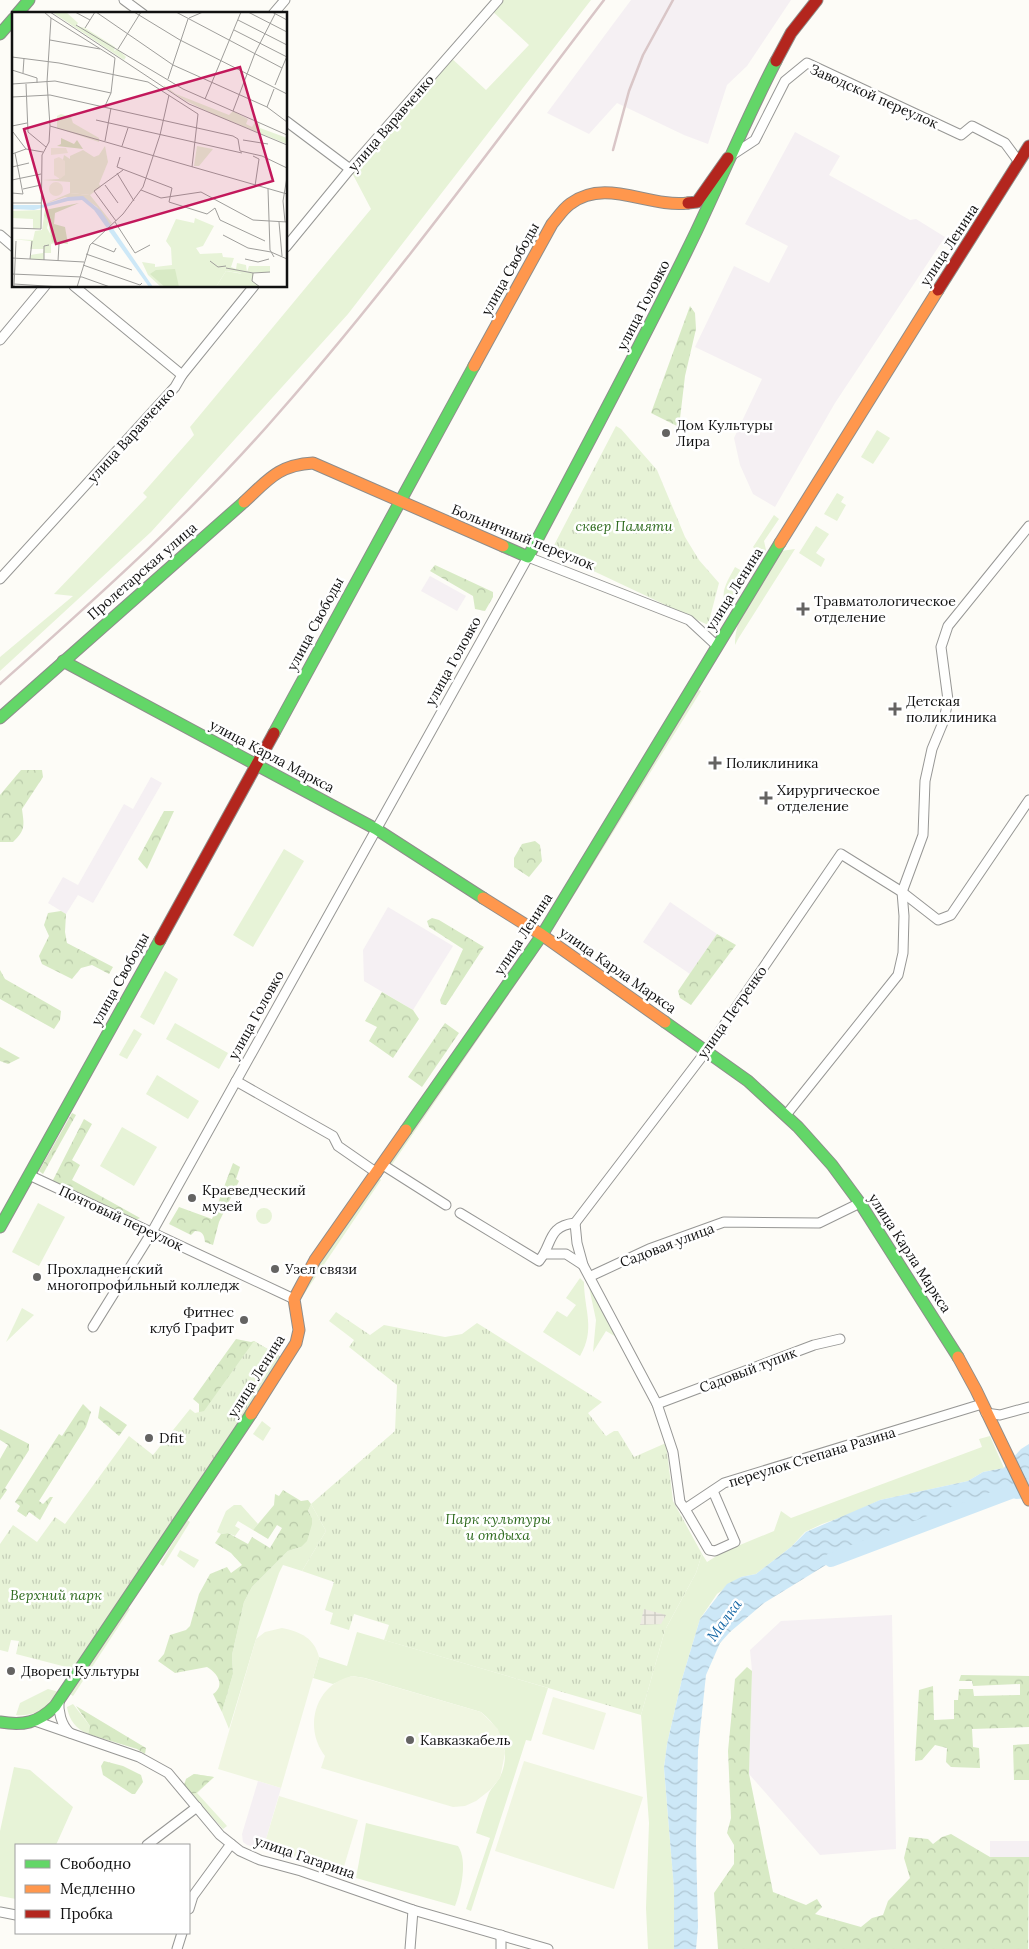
<svg xmlns="http://www.w3.org/2000/svg" width="1029" height="1949" font-family="Lora,serif">
	<defs>
		<pattern id="forest-crowns" width="20" height="18" patternUnits="userSpaceOnUse" patternTransform="scale(1.25)"><rect width="20" height="18" fill="#d8eac5"/><path d="M2 6a3 3 0 1 1 6 0M12 15a3 3 0 1 1 6 0" fill="none" stroke="#b8c8a8"/></pattern>
		<pattern id="park-tufts" width="24" height="20" patternUnits="userSpaceOnUse" patternTransform="scale(1.25)"><rect width="24" height="20" fill="#e7f3d7"/><path d="M3 7l-1-3M5 7V3M7 7l1-3M15 17l-1-3M17 17v-4M19 17l1-3" fill="none" stroke="#c5cfb8"/></pattern>
		<pattern id="plaza-grid" width="8" height="8" patternUnits="userSpaceOnUse" patternTransform="scale(1.25)"><rect width="8" height="8" fill="#edebe2"/><path d="M0 4h8M4 0v8" fill="none" stroke="#cac8c1"/></pattern>
		<pattern id="water-waves" width="16" height="10" patternUnits="userSpaceOnUse" patternTransform="scale(1.25)"><rect width="16" height="10" fill="#cde8f7"/><path d="M0 5q4-4 8 0t8 0" fill="none" stroke="#afc6d3"/></pattern>
	</defs>
	<rect width="100%" height="100%" fill="#fdfcf7"/>
	<g fill="#f5f0f3">
		<polygon points="631,0 791,0 747,66 727,85 708,144 684,135 617,103 589,134 547,113"/>
		<polygon points="795,132 840,156 829,175 910,220 916,219 945,237 835,403 775,507 753,494 740,465 734,438 762,379 695,347 734,266 769,283 788,246 745,224"/>
		<polygon points="430,576 466,596 457,611 421,591"/>
		<polygon points="151,777 162,783 93,903 78,895 66,914 48,903 63,877 78,885 124,804 133,809"/>
		<polygon points="670,902 717,934 690,974 643,942"/>
		<polygon points="388,907 453,946 413,1010 364,981 363,950"/>
		<polygon points="892,1615 896,1849 820,1855 749,1774 752,1671 750,1650 781,1621"/>
		<polygon points="258,1781 281,1788 263,1849 247,1845 243,1842 242,1834"/>
		<rect x="990" y="1841" width="39" height="16"/>
	</g>
	<g fill="#e7f3d7">
		<polygon points="498,0 591,0 348,314 151,532 0,671 0,657 73,596 54,594 147,497 143,493 194,435 190,427 371,209 350,169 449,56 486,90 529,45 490,9"/>
		<polygon points="877,430 890,438 873,464 861,457"/>
		<polygon points="837,493 844,497 841,502 846,505 837,521 824,514"/>
		<path d="M774,515L779,519L764,541L766,550L733,604H725C720,590 729,579 735,567L742,571L755,549L753,547Z"/>
		<polygon points="816,526 829,534 816,553 825,559 821,567 799,553"/>
		<path d="M795,549L738,639L735,645C735,610 763,579 781,551Z"/>
		<polygon points="692,686 701,691 553,929 548,925"/>
		<polygon points="284,849 304,861 253,947 233,935"/>
		<polygon points="531,951 536,955 391,1166 385,1162"/>
		<polygon points="165,971 178,979 154,1025 140,1017"/>
		<polygon points="175,1023 228,1053 219,1069 166,1039"/>
		<polygon points="134,1029 142,1034 127,1059 119,1055"/>
		<polygon points="157,1075 199,1101 188,1119 146,1094"/>
		<polygon points="122,1127 157,1147 134,1186 100,1166"/>
		<polygon points="377,1177 381,1180 296,1306 302,1288"/>
		<polygon points="38,1203 65,1217 39,1266 12,1252"/>
		<circle cx="264" cy="1216" r="8"/>
		<path d="M580,1278L584,1282C584,1310 596,1329 580,1356L543,1332L557,1311L567,1317L576,1305L566,1298Z"/>
		<polygon points="591,1283 618,1338 606,1331 593,1352 596,1320 589,1287"/>
		<polygon points="22,1308 34,1315 6,1342"/>
		<polygon points="262,1421 271,1428 263,1441 253,1434"/>
		<polygon points="990,1436 1004,1468 983,1472 968,1481 880,1500 848,1515 822,1524 805,1532 791,1547 756,1574 741,1577 717,1594 700,1619 682,1679 667,1744 664,1768 674,1889 674,1949 648,1949 646,1908 649,1823 641,1715 665,1630 696,1573 702,1554 707,1562 723,1552 774,1531 781,1511 791,1518 982,1447 979,1439"/>
		<polygon points="311,1504 326,1531 302,1571 283,1565 279,1573 256,1639 229,1729 222,1712 233,1674 232,1655 244,1602 252,1587 288,1551 301,1547 312,1518 308,1511"/>
		<polygon points="234,1505 241,1505 258,1524 253,1530 238,1521 235,1526 240,1529 235,1536 228,1533 221,1534 217,1532 226,1511"/>
		<polygon points="187,1520 190,1522 163,1566 160,1564"/>
		<polygon points="180,1550 199,1560 194,1568 177,1556"/>
		<polygon points="126,1606 130,1609 73,1696 70,1694"/>
		<path d="M357,1632L548,1688L531,1741L526,1740L471,1911L466,1909L490,1838L476,1833C480,1820 484,1806 489,1793C492,1787 497,1783 500,1777C512,1752 501,1728 481,1712L365,1678L352,1676L333,1684L313,1678L319,1657L347,1666Z"/>
		<path d="M48,1689L59,1692C49,1707 36,1717 16,1715L20,1703Z"/>
		<path d="M73,1704L90,1726L88,1734C76,1729 69,1720 67,1707Z"/>
		<polygon points="14,1767 30,1770 73,1807 56,1845 16,1845 16,1899 0,1896 0,1831"/>
		<polygon points="194,1774 214,1777 197,1793 227,1826 223,1829 191,1794 186,1779"/>
		<path d="M366,1823L458,1846C468,1861 461,1890 455,1906L356,1878Z"/>
	</g>
	<g fill="url(#forest-crowns)">
		<polygon points="690,306 695,313 696,329 685,376 679,427 651,413"/>
		<polygon points="435,565 493,592 493,597 485,611 475,609 473,596 430,571"/>
		<path d="M21,770H42L43,777L22,809C24,825 26,830 13,842H0V795Z"/>
		<polygon points="164,811 174,811 147,869 138,859"/>
		<polygon points="535,841 540,845 542,861 529,877 514,867 514,858 522,844"/>
		<polygon points="61,911 66,914 65,932 67,943 113,967 109,974 92,965 81,968 72,979 42,964 39,956 49,936 44,925 48,913"/>
		<polygon points="432,918 439,920 484,947 446,1005 441,1004 440,1000 463,949 429,927 427,921"/>
		<polygon points="717,934 736,945 691,1005 680,998 678,991"/>
		<polygon points="0,970 5,979 61,1011 60,1020 54,1029 0,999"/>
		<polygon points="382,992 413,1010 419,1019 393,1058 369,1041 377,1027 365,1021"/>
		<polygon points="445,1023 459,1033 422,1087 408,1077"/>
		<polygon points="0,1047 20,1058 8,1064 0,1061"/>
		<polygon points="72,1113 76,1115 43,1174 39,1171"/>
		<polygon points="84,1119 92,1124 72,1160 80,1165 72,1180 140,1218 136,1220 129,1218 52,1182"/>
		<path d="M233,1163L240,1167L236,1179L239,1181L219,1222L213,1245L205,1242C204,1235 203,1231 195,1231L191,1235L169,1224L179,1207L212,1219Z"/>
		<polygon points="236,1339 251,1342 254,1341 281,1357 209,1466 199,1420 199,1404 193,1399"/>
		<polygon points="83,1404 91,1412 86,1427 39,1501 43,1504 50,1497 53,1497 40,1520 29,1512 26,1517 17,1511 20,1506 15,1502 59,1434 62,1436"/>
		<polygon points="100,1406 127,1425 119,1436 98,1418"/>
		<polygon points="0,1429 29,1444 29,1450 5,1488 7,1490 0,1500 0,1459 8,1445 0,1440"/>
		<path d="M283,1490L301,1501L308,1500L311,1504L308,1511L312,1518V1524L307,1541L301,1547L288,1551L252,1587L244,1602L232,1655L233,1674L222,1712L213,1694C226,1685 217,1673 207,1667L175,1673L158,1661L164,1654L170,1635L186,1630L190,1626L199,1594L210,1574L227,1567L231,1573L242,1565L231,1553L215,1543L221,1534L228,1533L248,1544L252,1537L270,1548L282,1528L277,1525L268,1539L253,1530L274,1505L275,1494L279,1496Z"/>
		<polygon points="747,1667 752,1671 749,1774 773,1892 806,1905 817,1899 822,1907 815,1914 861,1927 872,1918 883,1915 888,1901 910,1878 904,1858 909,1837 928,1839 933,1844 942,1837 951,1834 990,1857 1029,1857 1028,1949 718,1949 714,1893 734,1864 734,1845 727,1833 731,1818 728,1751 735,1679"/>
		<polygon points="961,1675 1029,1676 1029,1727 972,1729 973,1747 979,1748 980,1768 951,1767 946,1762 947,1748 935,1745 922,1760 915,1761 919,1690 933,1686 934,1720 954,1719 954,1700 958,1700 959,1689 973,1689 974,1696 1020,1695 1020,1684 973,1686 972,1681 959,1681"/>
		<polygon points="76,1706 146,1748 145,1754 137,1749 88,1734 90,1726"/>
		<polygon points="1029,1744 1029,1780 1014,1780 1013,1745"/>
		<polygon points="104,1761 123,1766 141,1775 143,1782 135,1794 132,1794 103,1775 101,1766"/>
		<polygon points="194,1774 214,1777 196,1793 191,1794 184,1785 186,1779"/>
	</g>
	<g fill="url(#park-tufts)">
		<polygon points="616,426 621,429 657,470 685,537 699,560 719,583 708,625 551,551"/>
		<polygon points="336,1312 370,1335 384,1325 445,1337 462,1334 477,1323 602,1402 588,1413 606,1436 614,1431 618,1431 634,1457 666,1443 673,1501 702,1554 696,1573 665,1630 641,1715 384,1640 389,1625 354,1614 349,1630 330,1624 333,1613 325,1610 334,1582 302,1571 326,1531 311,1504 395,1431 397,1385 349,1347 354,1340 329,1321"/>
		<polygon points="254,1341 281,1357 74,1669 16,1654 19,1641 11,1640 8,1652 0,1650 0,1544 13,1525 37,1542 55,1517 65,1524 129,1436 153,1455 190,1409 195,1413 204,1411"/>
	</g>
	<g fill="#f0f6e1">
		<path d="M282,1628C301,1632 314,1638 319,1657L281,1788L218,1769L256,1639L265,1632Z"/>
		<path d="M352,1676L364,1678L481,1712L498,1729L505,1753L500,1778L490,1790L476,1801L465,1806L453,1807L321,1768L325,1756C303,1728 315,1684 352,1676Z"/>
		<polygon points="553,1697 606,1713 594,1750 542,1734"/>
		<polygon points="524,1761 643,1797 614,1889 495,1851"/>
		<polygon points="279,1796 358,1820 342,1873 263,1849"/>
	</g>
	<polygon fill="url(#plaza-grid)" points="644,1609 666,1615 661,1624 640,1625"/>
	<polygon fill="url(#water-waves)" points="1029,1444 1029,1498 1016,1499 1004,1495 834,1560 764,1603 730,1632 720,1643 706,1675 698,1750 696,1843 698,1927 696,1949 674,1949 674,1889 664,1768 667,1744 682,1679 700,1619 727,1584 741,1577 756,1574 791,1547 806,1532 880,1500 968,1481 983,1472 1004,1468 1021,1449"/>
	<g fill="none" stroke-linecap="round" stroke-linejoin="round">
		<polyline stroke="#cde8f7" stroke-width="14" points="831,1560 1029,1485"/>
		<g stroke="#979795" stroke-width="11">
			<g id="street">
				<polyline points="124,0 143,14"/>
				<polyline points="273,14 285,0"/>
				<polyline points="286,121 350,169"/>
				<polyline points="729,157 755,140 785,81 807,63 961,135 972,126 1005,143 1019,162"/>
				<polyline points="0,235 14,247"/>
				<polyline points="286,247 350,169 498,0"/>
				<polyline points="74,286 182,375"/>
				<polyline points="0,340 45,286"/>
				<polyline points="0,579 175,387 182,375 254,286"/>
				<polyline points="236,1081 333,1136 338,1146 377,1173"/>
				<polyline points="786,1115 898,975 903,953 904,916 902,892 923,835 925,781 932,749 944,720 948,700 941,647 948,626 1029,526"/>
				<polyline points="383,1165 446,1205"/>
				<polyline points="29,1175 294,1299"/>
				<path d="M460,1213L539,1261C553,1244 547,1226 575,1223"/>
				<polyline points="575,1223 707,1050 841,854 902,892 938,920 951,915 1029,800"/>
				<polyline points="575,1223 577,1243 583,1265 657,1404 673,1452 680,1502 685,1509 724,1483 982,1404"/>
				<polyline points="545,1254 566,1254 583,1265"/>
				<polyline points="591,1276 649,1249 724,1222 819,1223 860,1203"/>
				<polyline points="93,1327 152,1232 528,557 689,620 716,645"/>
				<polyline points="657,1404 814,1345 840,1339"/>
				<polyline points="986,1413 1000,1415 1029,1407"/>
				<polyline points="685,1509 709,1550 715,1551 735,1542 713,1491"/>
				<path d="M59,1699C58,1711 61,1725 70,1733"/>
				<polyline points="35,1721 139,1757 168,1773 220,1835 240,1851 260,1860 301,1871 413,1910 548,1949"/>
				<polyline points="147,1845 197,1807"/>
				<polyline points="189,1909 193,1896 231,1844"/>
				<polyline points="0,1912 16,1915"/>
				<polyline points="177,1949 182,1933"/>
				<polyline points="410,1949 413,1910"/>
				<polyline points="501,1949 501,1935"/>
			</g>
		</g>
		<g stroke="#8e8d8b" stroke-width="13">
			<g id="fast">
				<polyline points="17,14 29,0"/>
				<polyline points="0,34 14,18"/>
				<path d="M503,546L528,557C585,449 643,342 696,232C723,175 747,117 776,61"/>
				<polyline points="63,661 376,829 483,898"/>
				<polyline points="0,718 244,502"/>
				<polyline points="274,733 474,366"/>
				<polyline points="665,1022 748,1081 798,1127 832,1165 860,1203 958,1357"/>
				<polyline points="406,1130 542,935 780,543"/>
				<polyline points="0,1227 160,940"/>
				<path d="M0,1722C23,1726 38,1723 55,1706L251,1414"/>
			</g>
		</g>
		<g stroke="#8e8d8b" stroke-width="13">
			<g id="slow">
				<path d="M474,366L552,224C558,217 563,209 570,204C606,177 648,208 688,203"/>
				<path d="M244,502C268,480 278,465 313,463L503,546"/>
				<polyline points="780,543 938,290"/>
				<polyline points="483,898 542,935 665,1022"/>
				<polyline points="958,1357 976,1390 1029,1500"/>
				<polyline points="251,1414 296,1343 299,1330 294,1299 315,1260 406,1130"/>
			</g>
		</g>
		<g stroke="#8e8d8b" stroke-width="13">
			<g id="jam">
				<polyline points="776,61 791,33 817,0"/>
				<polyline points="688,203 697,202 728,158"/>
				<polyline points="938,290 1029,146"/>
				<polyline points="160,940 274,733"/>
			</g>
		</g>
		<use href="#street" stroke="#fffffe" stroke-width="9"/>
		<use href="#fast" stroke="#63d668" stroke-width="11"/>
		<use href="#slow" stroke="#ff974d" stroke-width="11"/>
		<use href="#jam" stroke="#b3261e" stroke-width="11"/>
		<g stroke="#d9c6c7" stroke-width="2.5">
			<polyline points="613,150 629,91 643,55 673,0"/>
			<path d="M0,684C96,598 193,512 277,415C393,283 497,140 604,0"/>
		</g>
	</g>
	<g fill="#646362" stroke="#fff" stroke-width="2">
		<circle cx="666" cy="433" r="5"/>
		<path d="M800.5 601.5h5v5h5v5h-5v5h-5v-5h-5v-5h5z"/>
		<path d="M892.5 701.5h5v5h5v5h-5v5h-5v-5h-5v-5h5z"/>
		<path d="M712.5 755.5h5v5h5v5h-5v5h-5v-5h-5v-5h5z"/>
		<path d="M763.5 790.5h5v5h5v5h-5v5h-5v-5h-5v-5h5z"/>
		<circle cx="192" cy="1198" r="5"/>
		<circle cx="275" cy="1269" r="5"/>
		<circle cx="37" cy="1277" r="5"/>
		<circle cx="244" cy="1320" r="5"/>
		<circle cx="149" cy="1438" r="5"/>
		<circle cx="11" cy="1671" r="5"/>
		<circle cx="410" cy="1740" r="5"/>
	</g>
	<g text-anchor="middle" dominant-baseline="central" stroke-width="5" stroke-linejoin="round" paint-order="stroke">
		<g font-size="14" fill="#111" stroke="#fff">
			<text transform="translate(874 96) rotate(24)">Заводской переулок</text>
			<text transform="translate(391 123) rotate(-49)">улица Варавченко</text>
			<text transform="translate(949 245) rotate(-57)">улица Ленина</text>
			<text transform="translate(510 269) rotate(-61)">улица Свободы</text>
			<text transform="translate(643 305) rotate(-63)">улица Головко</text>
			<text transform="translate(131 435) rotate(-48)">улица Варавченко</text>
			<text transform="translate(523 537) rotate(22)">Больничный переулок</text>
			<text transform="translate(142 571) rotate(-41)">Пролетарская улица</text>
			<text transform="translate(734 589) rotate(-58)">улица Ленина</text>
			<text transform="translate(315 624) rotate(-62)">улица Свободы</text>
			<text transform="translate(453 661) rotate(-61)">улица Головко</text>
			<text transform="translate(272 756) rotate(28)">улица Карла Маркса</text>
			<text transform="translate(523 934) rotate(-57)">улица Ленина</text>
			<text transform="translate(618 970) rotate(35)">улица Карла Маркса</text>
			<text transform="translate(120 979) rotate(-61)">улица Свободы</text>
			<text transform="translate(732 1012) rotate(-55)">улица Петренко</text>
			<text transform="translate(256 1015) rotate(-61)">улица Головко</text>
			<text transform="translate(121 1218) rotate(25)">Почтовый переулок</text>
			<text transform="translate(667 1245) rotate(-21)">Садовая улица</text>
			<text transform="translate(910 1253) rotate(57)">улица Карла Маркса</text>
			<text transform="translate(748 1370) rotate(-21)">Садовый тупик</text>
			<text transform="translate(256 1376) rotate(-58)">улица Ленина</text>
			<text transform="translate(812 1457) rotate(-17)">переулок Степана Разина</text>
			<text transform="translate(305 1857) rotate(19)">улица Гагарина</text>
		</g>
		<g font-size="14" fill="#111" stroke="#fff" text-anchor="start">
			<text x="676" y="425">Дом Культуры<tspan x="676" dy="16">Лира</tspan></text>
			<text x="814" y="601">Травматологическое<tspan x="814" dy="16">отделение</tspan></text>
			<text x="906" y="701">Детская<tspan x="906" dy="16">поликлиника</tspan></text>
			<text x="726" y="763">Поликлиника</text>
			<text x="777" y="790">Хирургическое<tspan x="777" dy="16">отделение</tspan></text>
			<text x="202" y="1190">Краеведческий<tspan x="202" dy="16">музей</tspan></text>
			<text x="47" y="1269">Прохладненский<tspan x="47" dy="16">многопрофильный колледж</tspan></text>
			<text x="285" y="1269">Узел связи</text>
			<text x="234" y="1312" text-anchor="end">Фитнес<tspan x="234" dy="16">клуб Графит</tspan></text>
			<text x="159" y="1438">Dfit</text>
			<text x="21" y="1671">Дворец Культуры</text>
			<text x="420" y="1740">Кавказкабель</text>
		</g>
		<g font-size="14" font-style="italic" fill="#2f6b1f" stroke="#fff">
			<text x="624" y="526">сквер Памяти</text>
			<text x="498" y="1519">Парк культуры<tspan x="498" dy="16">и отдыха</tspan></text>
			<text x="56" y="1595">Верхний парк</text>
		</g>
		<g font-size="15" font-style="italic" fill="#1768a6" stroke="#fff">
			<text transform="translate(724 1620) rotate(-54)">Малка</text>
		</g>
	</g>
	<g transform="translate(12 12)">
		<rect width="275" height="275" fill="#fdfcf7"/>
		<path d="M40,0H54L66,11L64,14L73,16L103,35L102,39L106,37L114,45L112,48ZM152,73L164,82L217,103L221,99L236,107L234,112L240,115L243,110L248,112V116L275,126V132L205,104L174,89L152,75ZM52,143L58,147V170L31,168L47,167ZM58,181L78,183L100,211L97,214L85,195L71,185H53L30,193ZM29,198V216L21,217V207L0,206V199ZM32,204L37,208L35,216L43,231L39,232V241H32V248L18,247V243L31,241L32,237H18L19,229L0,227L21,228L23,219L30,218ZM183,206L202,214L191,234L184,236L188,242L210,241L211,245L222,246L219,255L224,257L225,251L234,253L235,260L237,254H258V260L242,261L240,269L228,261L214,259L204,275H149L136,263L130,250L143,252V255L160,253L159,236L154,229L164,207L182,211Z" fill="#e7f3d7"/>
		<path d="M49,126L62,132L65,128L71,137L45,134L49,132ZM67,191L43,201L42,212L53,215L56,232L40,230L36,208L32,204L33,198ZM163,257L167,275H153L138,262L144,258Z" fill="#d8eac5"/>
		<path d="M214,259L231,262L248,275H204Z" fill="#e7f3d7"/>
		<path d="M49,102L59,105L61,111L87,126V130L45,116V104ZM93,134L96,150L87,172L89,175L78,183L58,181V144L71,138L82,145L87,143ZM185,134L201,137L187,154H182Z" fill="#e7f3d7"/>
		<path d="M39,136H54L56,141L39,143ZM47,145L53,149V163L48,167L42,163V147ZM37 177a7 7 0 1 1 14 0a7 7 0 1 1-14 0Z" fill="#f0f6e1"/>
		<path d="M71,184L89,199L141,275H137L82,198L70,188L56,189L22,198L0,197V193H30L56,185Z" fill="#cde8f7"/>
		<path fill="none" stroke="#9f9e9b" stroke-width="1" d="M38,0L177,92L275,133M63,0L78,8M84,0L161,53L255,95L275,110M122,0L168,28L275,82M164,0L270,56M236,0L275,20M260,0L275,8M39,6L103,46L99,81L93,94M177,6L191,0M226,8L275,33M64,13L171,77L275,123M73,16L83,0M222,18L275,45M38,28L88,37M106,37L129,0M0,45L47,51L136,70L186,102L180,155M0,58L25,66V71M11,61L12,46M156,67L176,7M0,72L43,69L99,81M14,72L16,120L34,135M263,73L275,44M0,85L38,83L221,124L226,127L228,139L250,144L275,156M193,87L229,0M255,95L262,77M221,99L243,41L263,2M84,108L230,141M0,114L15,111M38,114L275,182M1,120L14,137M231,128L256,132M93,129L99,96M110,134L116,116M0,142L14,137L31,140M241,144L247,147L243,174M108,145L105,155L160,176L157,190L195,202L203,196L208,208L253,229M0,155L17,151M105,161L122,189M0,168L29,162M93,173L106,191M11,177L29,173M256,177L258,238L262,245M129,178L149,186L189,180L241,208L275,210M0,181L11,182L3,141M0,191H29M104,209L82,179L111,158M103,210L123,241L138,233M267,210L270,244M273,210L271,189L275,165M0,216L29,217L30,143L37,130L38,114L35,70L39,6L32,0M211,223L236,236L259,240L275,247M80,231L102,240L104,236M74,242L120,258M0,246L72,250M18,247L20,229M233,247L246,250L257,247M32,248V234L37,233M46,249L47,232M198,249L206,255L214,254M71,253L128,273L130,271M214,256L241,261L240,269L248,275M241,261L258,260M0,262L70,265L98,275M2,272L49,275M2,275L4,229M65,275L78,233L111,202L131,175L148,123L157,83"/>
		<path fill="#c2185b" fill-opacity="0.15" stroke="#c2185b" stroke-width="2.5" d="M228,55L261,169L44,232L12,117Z"/>
		<rect width="275" height="275" fill="none" stroke="#111" stroke-width="2.5"/>
	</g>
	<rect x="15" y="1844" width="175" height="90" fill="#ffffff" stroke="#a0a0a0"/>
	<rect x="25" y="1860" width="25" height="8" fill="#63d668" stroke="#a0a0a0"/>
	<text x="60" y="1869" font-size="15" fill="#111111">Свободно</text>
	<rect x="25" y="1885" width="25" height="8" fill="#ff974d" stroke="#a0a0a0"/>
	<text x="60" y="1894" font-size="15" fill="#111111">Медленно</text>
	<rect x="25" y="1910" width="25" height="8" fill="#b3261e" stroke="#a0a0a0"/>
	<text x="60" y="1919" font-size="15" fill="#111111">Пробка</text>
</svg>
